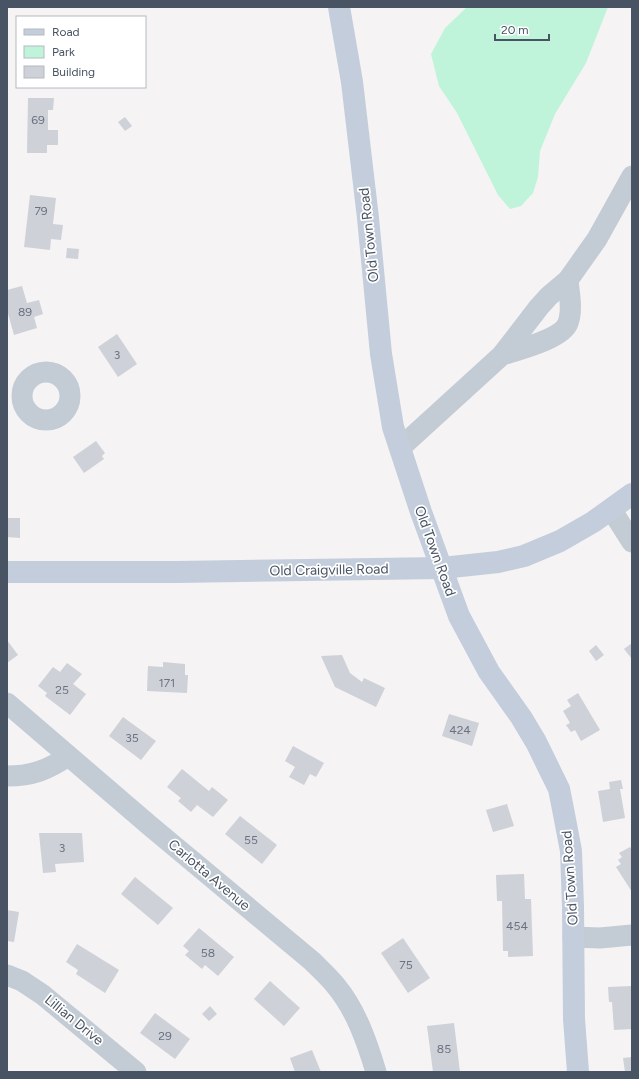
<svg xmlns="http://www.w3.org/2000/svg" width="639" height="1079" font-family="Figtree,sans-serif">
	<rect width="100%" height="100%" fill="#f5f3f3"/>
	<polygon fill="#bff4db" points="467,7 608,7 586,63 555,114 540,151 538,177 533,193 521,206 510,209 498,195 457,113 439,86 431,54 445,28"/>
	<g fill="#ced1d8">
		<polygon points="28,98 54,98 53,110 48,110 48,130 58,130 58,145 47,145 47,153 27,153"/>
		<polygon points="125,117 132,126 125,131 118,122"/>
		<polygon points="30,195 56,198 53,224 63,225 61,240 51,239 50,250 24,247"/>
		<polygon points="67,248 79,249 78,259 66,258"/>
		<polygon points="22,286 27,303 39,300 43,314 34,317 37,328 14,335 7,310 7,290"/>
		<polygon points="117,334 137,364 118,377 98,347"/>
		<polygon points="96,441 105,453 102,456 104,459 84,473 73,457"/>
		<polygon points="7,518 20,518 20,538 7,537"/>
		<polygon points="7,640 18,655 7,663"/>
		<polygon points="632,643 632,659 624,649"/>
		<polygon points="596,645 604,655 596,661 589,651"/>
		<polygon points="342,655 350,673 362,682 364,678 385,688 376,707 335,687 321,656"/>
		<polygon points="163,662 185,664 185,675 188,675 187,693 147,691 148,666 163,667"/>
		<polygon points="67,663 82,674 73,684 86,694 70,715 45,696 47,693 38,686 53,667 60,672"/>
		<polygon points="578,693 600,730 581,741 575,730 571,732 566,725 570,723 563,711 571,706 567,700"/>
		<polygon points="449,714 479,723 472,746 442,736"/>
		<polygon points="123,717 156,741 141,760 109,736"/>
		<polygon points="293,746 324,763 316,777 310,774 304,785 289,777 295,767 285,761"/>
		<polygon points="182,769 209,791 212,787 228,800 213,817 197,805 191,812 178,801 181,798 167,787"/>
		<polygon points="621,780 623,789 620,789 625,818 603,822 598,791 610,789 609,782"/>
		<polygon points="507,804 514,826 493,832 486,810"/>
		<polygon points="240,816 277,845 262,864 225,834"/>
		<polygon points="39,833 82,833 84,862 55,864 56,872 43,873"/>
		<polygon points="630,847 632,850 632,892 616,867 621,864 618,860 622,857 619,853"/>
		<polygon points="524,874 525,899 531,899 533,956 508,957 508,951 503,951 502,901 497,901 496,875"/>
		<polygon points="135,877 173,908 158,925 121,894"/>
		<polygon points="7,910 19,912 14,942 7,941"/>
		<polygon points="199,928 234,957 218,976 205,965 202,969 185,955 189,951 183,946"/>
		<polygon points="403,938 430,978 408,993 381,953"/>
		<polygon points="77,944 119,970 105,993 76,974 78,970 66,962"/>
		<polygon points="270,981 300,1008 284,1026 254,999"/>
		<polygon points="632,986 632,1029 614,1030 612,1002 609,1002 608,987"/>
		<polygon points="210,1006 217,1014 209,1021 202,1014"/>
		<polygon points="155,1013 190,1039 175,1059 140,1033"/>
		<polygon points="454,1023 460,1072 433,1072 427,1026"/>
		<polygon points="312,1050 321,1072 295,1072 290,1058"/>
		<polygon points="632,1057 632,1072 625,1072 623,1058"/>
	</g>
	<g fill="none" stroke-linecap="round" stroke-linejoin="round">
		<g stroke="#c3cbd5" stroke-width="21">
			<path d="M502,355C518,350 562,339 568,323C573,310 569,292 568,280"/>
			<circle cx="46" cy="396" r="24"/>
			<polyline points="400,448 502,355 539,307 549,296 568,280 597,239 632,176"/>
			<polyline points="611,509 632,542"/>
			<path d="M7,703L149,825L312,961C320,969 329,977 336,986C356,1010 367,1042 376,1072"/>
			<path d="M7,776C32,776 48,770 68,756"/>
			<polyline points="573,937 600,938 632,935"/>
			<polyline points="7,975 22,981 43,995 136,1072"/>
		</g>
		<g stroke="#c4cddc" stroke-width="22">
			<polyline points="339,7 352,82 368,218 381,354 393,427 421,512 459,616 489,672 521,717 536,742 559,789 563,809 571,851 573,907 574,1019 578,1072"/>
			<polyline points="7,572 176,572 442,568 498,562 524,556 560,541 593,522 632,494"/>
		</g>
	</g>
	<g text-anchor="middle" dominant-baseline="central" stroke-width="3.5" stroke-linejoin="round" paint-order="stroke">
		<g font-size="12" fill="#6a7280">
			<text x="38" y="120">69</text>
			<text x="41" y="211">79</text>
			<text x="25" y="312">89</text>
			<text x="117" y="355">3</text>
			<text x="167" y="683">171</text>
			<text x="62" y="690">25</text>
			<text x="460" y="730">424</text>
			<text x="132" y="738">35</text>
			<text x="251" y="840">55</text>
			<text x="62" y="848">3</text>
			<text x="517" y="926">454</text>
			<text x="208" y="953">58</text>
			<text x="406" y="965">75</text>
			<text x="165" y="1036">29</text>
			<text x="444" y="1049">85</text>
		</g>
		<g font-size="14" fill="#485363" stroke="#fff">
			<text transform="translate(369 235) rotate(-96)">Old Town Road</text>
			<text transform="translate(435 551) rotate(70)">Old Town Road</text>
			<text transform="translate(329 570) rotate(-1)">Old Craigville Road</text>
			<text transform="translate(209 875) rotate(40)">Carlotta Avenue</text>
			<text transform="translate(570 878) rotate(-94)">Old Town Road</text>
			<text transform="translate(74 1020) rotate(39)">Lillian Drive</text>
		</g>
	</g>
	<rect width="639" height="1079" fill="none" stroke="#485363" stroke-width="16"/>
	<rect x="16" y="16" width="130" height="72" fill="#ffffff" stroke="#b6bac1"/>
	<rect x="24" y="29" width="20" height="6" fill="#c4cddc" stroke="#b6bac1"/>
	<text x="52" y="36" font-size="12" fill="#485363">Road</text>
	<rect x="24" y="46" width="20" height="12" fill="#bff4db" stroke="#b6bac1"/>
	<text x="52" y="56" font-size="12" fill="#485363">Park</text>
	<rect x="24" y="66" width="20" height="12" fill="#ced1d8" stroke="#b6bac1"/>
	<text x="52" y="76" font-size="12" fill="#485363">Building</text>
	<path d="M495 34v6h54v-6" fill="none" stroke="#485363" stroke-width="2"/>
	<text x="501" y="34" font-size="12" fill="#485363" stroke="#ffffff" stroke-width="3" paint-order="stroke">20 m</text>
</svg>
